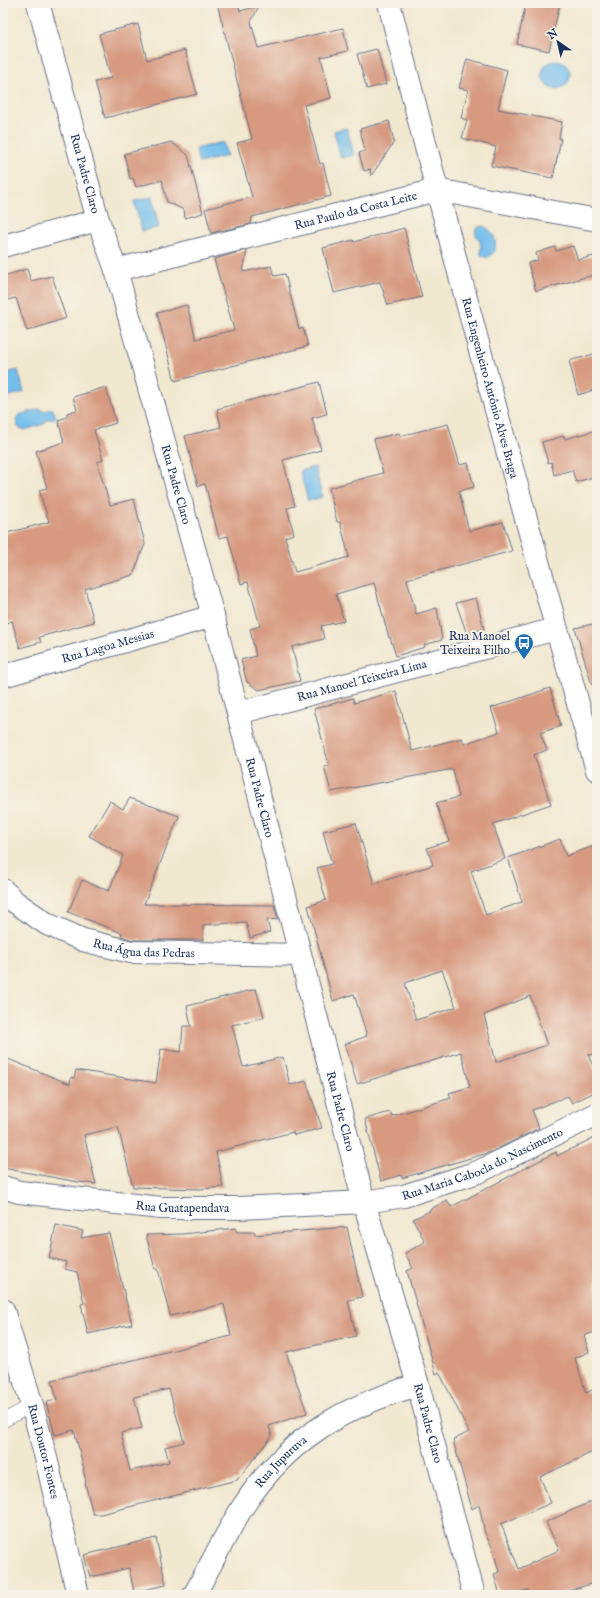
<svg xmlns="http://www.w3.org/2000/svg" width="600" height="1598" font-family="'IM FELL English',serif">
	<rect width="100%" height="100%" fill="#f7f3e8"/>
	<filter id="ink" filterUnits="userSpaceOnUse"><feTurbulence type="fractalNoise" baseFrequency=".025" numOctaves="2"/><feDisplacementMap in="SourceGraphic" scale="8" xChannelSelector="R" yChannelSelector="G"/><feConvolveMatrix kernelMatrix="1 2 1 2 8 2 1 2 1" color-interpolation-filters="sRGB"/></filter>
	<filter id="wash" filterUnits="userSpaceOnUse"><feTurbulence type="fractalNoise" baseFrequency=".012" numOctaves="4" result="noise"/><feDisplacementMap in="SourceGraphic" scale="16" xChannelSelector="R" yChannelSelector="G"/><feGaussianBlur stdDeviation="0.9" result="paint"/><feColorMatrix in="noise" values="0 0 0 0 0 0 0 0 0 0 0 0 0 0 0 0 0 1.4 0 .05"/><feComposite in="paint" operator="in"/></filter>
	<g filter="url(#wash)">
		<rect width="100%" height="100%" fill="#f1e8d0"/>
		<g fill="#72beec" stroke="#4676a5">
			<circle cx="556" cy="75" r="14"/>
			<polygon points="347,128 354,155 341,158 334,131"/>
			<polygon points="223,142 227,156 199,163 196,149"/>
			<polygon points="152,197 159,227 142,231 134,201"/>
			<path d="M482,226C493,229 497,240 495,251L487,258L481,255C480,251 481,248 481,245C480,237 468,231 482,226Z"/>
			<polygon points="18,370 24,392 3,398 3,374"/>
			<polygon points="40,409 45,412 48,409 53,409 56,416 54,419 47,419 44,424 24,430 18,427 16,419 19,415"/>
			<polygon points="315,467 322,497 308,501 300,471"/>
		</g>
		<g id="blocks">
			<g fill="#d79a80" fill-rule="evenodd">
				<polygon points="217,3 238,3 240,11 259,6 251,22 258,48 343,28 348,51 321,57 331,98 304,105 320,164 323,163 331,196 252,217 251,224 211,233 205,209 252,197 237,143 252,139"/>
				<polygon points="526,3 560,3 549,51 517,44"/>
				<polygon points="138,24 147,60 185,50 197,94 105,118 95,82 111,78 99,34"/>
				<polygon points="377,49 386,84 367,89 357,54"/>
				<polygon points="467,59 507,70 498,109 562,122 559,138 561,139 553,178 491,166 496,147 462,138 467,120 461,118 468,90 459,88"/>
				<polygon points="389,121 394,142 371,176 370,169 364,171 359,153 365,151 360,129"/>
				<polygon points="171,142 188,155 203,213 185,218 184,210 167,202 162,180 136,187 133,178 130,179 124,154"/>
				<polygon points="404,228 422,297 388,305 380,282 334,293 323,248 353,240 354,242"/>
				<polygon points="573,246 578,260 597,255 597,274 536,291 528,263 538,260 536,253 555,247 556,251"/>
				<polygon points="247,250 243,272 271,266 274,276 285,274 299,329 303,328 308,346 175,381 157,313 187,305 196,339 234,330 214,259"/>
				<polygon points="27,269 31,281 52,276 66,318 27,331 16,298 3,301 3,276"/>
				<polygon points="597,353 597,389 578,395 569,361"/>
				<polygon points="319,382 327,414 312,418 321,450 283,460 295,506 287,508 294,534 285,537 295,572 349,557 340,522 337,522 329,488 383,473 374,439 399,433 400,436 448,424 460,465 468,463 474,487 459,491 469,531 503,522 512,551 407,579 416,614 437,608 442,640 424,645 425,647 396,656 390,637 389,638 374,583 336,594 344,621 321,626 324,639 292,647 300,681 259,690 247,682 241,660 256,656 250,629 260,626 248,582 241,584 228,536 219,538 205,484 198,486 185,436 221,427 217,409"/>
				<polygon points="106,387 116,423 94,430 103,460 97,462 110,505 134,499 145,544 133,575 85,589 94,622 39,637 41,642 20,648 12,621 3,624 3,534 49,522 39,490 47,488 36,451 64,442 58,420 67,417 67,413 77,410 73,397"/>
				<polygon points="597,430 597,476 576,482 572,470 554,475 551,462 548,463 542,442 564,436 565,439"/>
				<polygon points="476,598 484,629 467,634 456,603"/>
				<polygon points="597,623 597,684 592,685 575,628"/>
				<path d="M550,688L561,726L540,733L547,750L534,755L551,804L493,824L505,859L471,871L486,915L522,902L508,858L560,839L566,856L597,845V1054L588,1055L597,1075V1091L572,1103L568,1096L532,1110L539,1128L491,1152L402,1178L401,1175L381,1181L365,1119L390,1112L392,1116L451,1098L449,1093L470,1087L461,1052L357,1084L345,1044L367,1036L354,994L333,1001L308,906L326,900L317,868L332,864L323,831L356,823L374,884L433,865L427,848L449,841L436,803L459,797L453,769L331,792L324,766L329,765L314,709L353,698L354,703L396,691L412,751L462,738L464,744L499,732L491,708ZM442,970L456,1007L416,1020L405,983ZM530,996L547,1045L496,1062L484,1015Z"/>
				<polygon points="130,798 179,816 144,904 274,905 278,919 267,920 270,932 250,938 246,922 203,925 203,940 133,940 121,936 122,933 68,912 82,880 109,891 123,855 89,836 110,801 123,809"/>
				<polygon points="256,989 264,1017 232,1025 243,1067 283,1057 290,1085 306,1081 322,1128 294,1135 293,1132 216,1152 223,1187 200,1189 133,1187 118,1127 84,1135 96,1184 78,1182 3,1168 3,1057 70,1084 71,1077 74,1078 76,1070 156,1083 161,1049 181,1052 183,1026 191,1026 187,1006"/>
				<polygon points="597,1136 597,1331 584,1336 589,1352 575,1358 586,1393 597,1388 597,1450 540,1477 551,1503 501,1524 519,1569 559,1550 546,1522 597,1499 597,1582 555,1595 530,1595 528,1590 510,1595 500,1595 494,1574 499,1572 493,1549 485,1533 479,1505 472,1509 453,1440 469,1432 439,1372 436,1374 407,1271 413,1268 405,1253 425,1242 413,1219 430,1211 429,1210 447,1200 451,1207 556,1152 557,1156"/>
				<polygon points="56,1225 83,1231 81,1238 109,1233 132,1324 88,1334 81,1304 84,1303 77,1272 65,1269 66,1262 49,1258"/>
				<path d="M347,1227L362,1297L348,1300L356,1336L286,1352L307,1413L269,1426L272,1436L237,1480L101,1514H93L85,1483L86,1482L83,1469H84L74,1430L55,1435L46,1402L57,1400L52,1380L231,1336L224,1304L170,1316L158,1269H155L146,1235L183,1234L236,1228L237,1232H255V1235ZM169,1389L184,1442L165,1447L169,1462L130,1471L121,1433L142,1428L134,1397Z"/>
				<polygon points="156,1538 166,1585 134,1592 129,1568 90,1577 84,1555"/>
			</g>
		</g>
	</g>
	<g filter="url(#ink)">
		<use href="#blocks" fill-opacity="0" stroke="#667086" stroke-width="1"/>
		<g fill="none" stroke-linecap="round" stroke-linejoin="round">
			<g stroke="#667086" stroke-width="14">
				<polyline id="lane" points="3,1421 32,1405"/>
			</g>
			<g stroke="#667086" stroke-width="24">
				<g id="street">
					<path id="s1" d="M38,3L98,220L116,270L213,616L364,1202L418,1385L474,1595"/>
					<path id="s2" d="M389,3C454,260 524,516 597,770"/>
					<polyline points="3,246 98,220"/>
					<path id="s3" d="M116,270L437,190L597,220"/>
					<path id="s4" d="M3,676L213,616"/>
					<path id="s5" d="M238,713L556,629"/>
					<path id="s6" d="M3,890L15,902L47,924L83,940L131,952L300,955"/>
					<path id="s7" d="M3,1187L19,1192L161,1208H239L304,1205L364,1202L404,1196L478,1172L597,1114"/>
					<path id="s8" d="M3,1310L32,1405L47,1462L78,1595"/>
					<path id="s9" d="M194,1595C211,1565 226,1533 244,1505C287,1439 344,1406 418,1385"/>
				</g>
			</g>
			<use href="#lane" stroke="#fff" stroke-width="13"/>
			<use href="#street" stroke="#fff" stroke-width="22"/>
		</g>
	</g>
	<defs>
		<g id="bus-pin" transform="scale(1)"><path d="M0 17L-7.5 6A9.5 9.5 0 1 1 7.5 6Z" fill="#1f6fb2" stroke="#f7f3e8"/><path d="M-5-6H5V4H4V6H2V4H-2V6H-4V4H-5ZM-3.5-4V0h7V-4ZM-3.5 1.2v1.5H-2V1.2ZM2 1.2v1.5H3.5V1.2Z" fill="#fff"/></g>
	</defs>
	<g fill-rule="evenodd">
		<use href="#bus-pin" x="524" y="643"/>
	</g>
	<g text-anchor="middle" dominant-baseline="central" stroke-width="4" stroke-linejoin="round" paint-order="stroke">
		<g font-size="12" fill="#1b2f5e" stroke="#f7f3e8">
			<text stroke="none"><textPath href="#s1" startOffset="177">Rua Padre Claro</textPath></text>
			<text stroke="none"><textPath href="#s3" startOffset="247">Rua Paulo da Costa Leite</textPath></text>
			<text stroke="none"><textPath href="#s2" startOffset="398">Rua Engenheiro Antônio Alves Braga</textPath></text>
			<text stroke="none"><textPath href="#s1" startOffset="501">Rua Padre Claro</textPath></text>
			<text stroke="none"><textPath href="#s4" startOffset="109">Rua Lagoa Messias</textPath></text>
			<text stroke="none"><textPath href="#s5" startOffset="128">Rua Manoel Teixeira Lima</textPath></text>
			<text stroke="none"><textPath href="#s1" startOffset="825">Rua Padre Claro</textPath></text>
			<text stroke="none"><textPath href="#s6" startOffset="157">Rua Água das Pedras</textPath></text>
			<text stroke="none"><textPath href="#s1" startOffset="1149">Rua Padre Claro</textPath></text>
			<text stroke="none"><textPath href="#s7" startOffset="488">Rua Maria Cabocla do Nascimento</textPath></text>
			<text stroke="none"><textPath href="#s7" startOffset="181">Rua Guatapendava</textPath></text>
			<text stroke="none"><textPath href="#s1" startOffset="1473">Rua Padre Claro</textPath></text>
			<text stroke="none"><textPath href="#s8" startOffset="147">Rua Doutor Fontes</textPath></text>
			<text stroke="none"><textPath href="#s9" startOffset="160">Rua Jupuruva</textPath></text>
		</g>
		<g font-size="12" fill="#1b2f5e" stroke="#f7f3e8" text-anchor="end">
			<text x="510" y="636">Rua Manoel<tspan x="510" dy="14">Teixeira Filho</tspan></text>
		</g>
	</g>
	<rect width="600" height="1598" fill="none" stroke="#f7f3e8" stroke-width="16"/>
	<g transform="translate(558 42) rotate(326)" stroke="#f7f3e8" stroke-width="3" paint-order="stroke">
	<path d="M0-3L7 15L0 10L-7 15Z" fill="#1b2f5e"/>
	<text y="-6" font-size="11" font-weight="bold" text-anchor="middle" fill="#1b2f5e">N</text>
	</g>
</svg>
